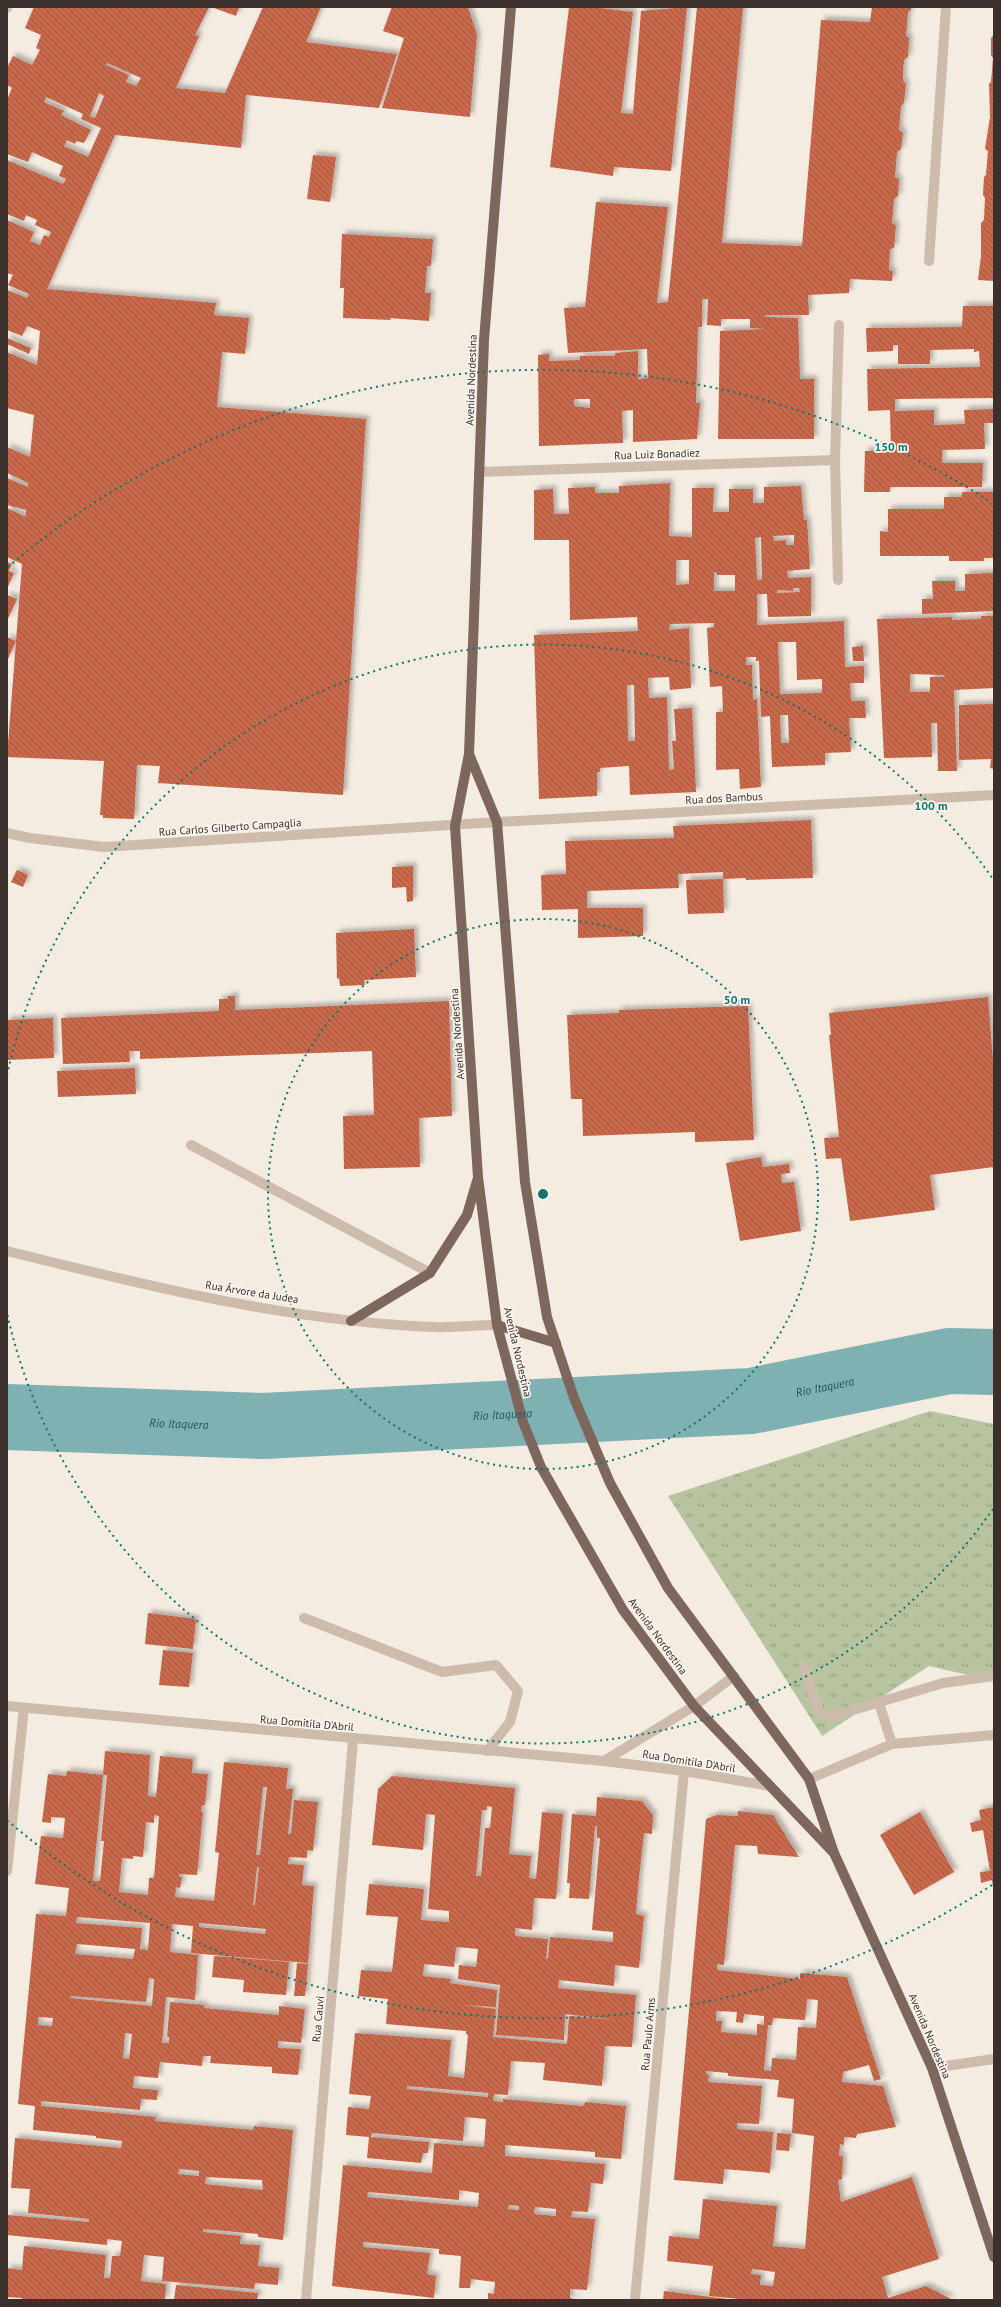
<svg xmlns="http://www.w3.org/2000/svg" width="1001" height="2307" font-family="'PT Sans',sans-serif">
	<defs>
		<pattern id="park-tufts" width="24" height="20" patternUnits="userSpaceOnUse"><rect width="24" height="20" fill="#b8c4a0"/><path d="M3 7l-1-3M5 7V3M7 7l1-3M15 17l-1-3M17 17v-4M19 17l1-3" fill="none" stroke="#97a083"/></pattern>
		<pattern id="building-back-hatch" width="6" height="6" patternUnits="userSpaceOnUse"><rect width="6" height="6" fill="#c8694b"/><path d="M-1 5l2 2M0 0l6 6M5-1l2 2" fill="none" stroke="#a4573f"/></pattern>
		<filter id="shadow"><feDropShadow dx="3.5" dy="-3.5" stdDeviation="2" flood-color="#0004"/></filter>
	</defs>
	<rect width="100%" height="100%" fill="#f4ebe1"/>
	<polygon fill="url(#park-tufts)" points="930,1411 994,1424 994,1681 929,1666 822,1736 668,1496"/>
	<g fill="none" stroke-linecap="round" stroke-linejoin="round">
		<path stroke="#7fb0b2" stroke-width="66" id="s1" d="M7,1417L263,1426L751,1401L949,1361L994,1362"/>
	</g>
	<g fill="url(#building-back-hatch)" fill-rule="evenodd" filter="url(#shadow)">
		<path d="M34,7H209L195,35L199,36L176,88L225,93L263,7H321L306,42L397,54L379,108L246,95L241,148L115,135L47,289L216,303L214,315L249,318L245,354L222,352L217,407L366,419L343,795L158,783L160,766L137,765L134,819L103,818V815H100L104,761L7,757L22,564L7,557V508L26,517V510L7,505V478L28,487V483L7,473V447L30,457L34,415L7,408V352L37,365L40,331L27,326L22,336L7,330V290L27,298L29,294L8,285L13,275L7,273V220L34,232L30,241L40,245L44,235L49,237L51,232L35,225L37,220L26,215L24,221L7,214V160L63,184L66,179L59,176L63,166L32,152L28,162L7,154V100L12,88L7,85V68L13,56L32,65L40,50L36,48L41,35L25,28ZM107,63L141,78L136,86L126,82L129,75L106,65ZM99,93L104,96L95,118L90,116ZM46,97L83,114L81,119L101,128L88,157L64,146L67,140L75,144L76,141L84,143L91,130L61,115L64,111L44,102Z"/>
		<polygon points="211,7 239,7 236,16"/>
		<polygon points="392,7 468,7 477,35 470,117 382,108 404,38 383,31"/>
		<polygon points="569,7 592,7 633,12 621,113 633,114 641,11 687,7 671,171 614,167 613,176 550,167"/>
		<path d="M697,7H743L722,243L802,246L821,20L870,22L872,7H911V10L908,12L906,36L909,38L908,57L904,60L903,72V81L906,84L904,103L901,106L899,130L903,133L901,149L897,152L895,177L899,179L898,196L894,199L892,223L896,225L894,248L890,249L889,270L893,271L892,281L850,279L849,293L808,295L809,315H765L766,317L798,318L800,379H814V439H718L720,331L765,329L750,328V319H721V326L707,325L708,299H702V327H698L696,403H700L697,439L633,442V410L622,411L623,443L539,446L538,355L549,354V361L580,360V356H615V353L638,351V379L648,378L647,349L568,353L564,308L585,307L596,202L668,207L657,303L668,302ZM574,399H590V408L574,406Z"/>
		<polygon points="994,35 994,281 978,280 981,256 981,223 984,220 985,198 983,195 984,177 986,175 988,151 985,149 990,117 989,84 991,82 993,58 991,55 991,38"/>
		<polygon points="313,155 336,157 330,202 307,199"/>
		<polygon points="342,234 433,239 431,266 427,266 425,293 431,293 429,321 390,318 391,320 343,318 344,288 340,288"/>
		<polygon points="963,306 994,306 994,398 895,399 895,411 934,410 934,425 965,424 964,410 994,409 994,423 984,423 985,449 942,450 942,463 983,463 982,487 890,487 890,492 864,492 865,451 891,451 890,410 868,411 867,369 980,367 979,351 974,352 974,349 930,350 930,364 898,364 898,345 893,345 893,351 867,352 866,328 962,327"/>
		<polygon points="7,338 31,348 29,354 7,344"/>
		<path d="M670,483L669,536L692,537V488H714L713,512H729V489H753V503H764V487L801,486L804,520H807L810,569L787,571L788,578L811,577V616L768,617L767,594H757V625L844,621L845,667L864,666V683H850L851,701H865L866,718H849L851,752L825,753V765L772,767L770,716L761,717L759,661H756V657H746V665H752L753,700L757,699L761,787L740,789L739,769L716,770V712H723L722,686L710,687L707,628L714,627V623L670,624L669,630L689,628L691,688L670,690L669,677L648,678L649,698L667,697L669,770L674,769L672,741H676L674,709L692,708L696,792L630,795L629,766L600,768V772H597V796L539,799L534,635L638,631L637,617L570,620L569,540H534V490L553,489L554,514H569L568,488L595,487V493H619V486ZM794,535V545H786V540L774,541L773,536ZM761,537L762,580H757L755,538ZM676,560H689V584L676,585ZM714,572H716L717,575H735V591H714ZM793,588H799L800,592L777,593V590L793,591ZM778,642H796L797,680L822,679V693L780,694ZM627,685H634L635,741H628ZM780,715H788L789,743H781Z"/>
		<polygon points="962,492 994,492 994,558 984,558 984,561 949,561 949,556 880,556 880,531 888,532 888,509 944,509 944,497 962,497"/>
		<polygon points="7,562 12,564 9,571 14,573 7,589"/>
		<polygon points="994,573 994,611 922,614 922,599 933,599 932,581 955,581 955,591 965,591 965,574"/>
		<polygon points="7,595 17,599 7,621"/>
		<path d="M981,616H994V688L954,690L957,771H938L937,723H931L932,757L884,758L877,619L952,617V620L981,619ZM910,674L944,675L945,677H930V692H910Z"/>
		<polygon points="7,637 16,641 7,661"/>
		<polygon points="863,646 864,661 853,661 852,647"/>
		<polygon points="993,704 994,769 990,768 991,759 959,760 959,705"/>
		<polygon points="811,820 813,878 746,880 746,878 723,879 723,872 678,874 679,888 587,891 587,908 643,908 643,936 578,938 578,909 542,910 541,875 566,874 565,841 674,838 673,826"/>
		<polygon points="413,866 413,901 407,902 406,887 392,888 392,867"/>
		<polygon points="17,870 28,875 23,887 11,882"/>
		<polygon points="723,879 724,913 688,914 686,880"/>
		<polygon points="414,929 416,977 364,980 365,985 340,986 339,978 337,979 336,933"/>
		<polygon points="228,996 235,996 235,1010 449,1001 452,1116 419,1118 420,1167 344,1169 343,1116 374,1115 372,1051 140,1059 140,1051 129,1051 130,1062 63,1064 61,1018 219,1011 219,999 228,999"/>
		<polygon points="988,997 994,1073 994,1167 930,1175 935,1210 850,1221 841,1158 826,1159 824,1138 839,1137 829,1035 831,1035 829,1013"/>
		<polygon points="748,1006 754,1140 695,1142 695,1132 583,1136 582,1099 571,1099 567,1015 619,1013 619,1010"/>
		<polygon points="53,1018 54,1058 7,1060 7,1020"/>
		<polygon points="135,1068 136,1094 58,1097 57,1071"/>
		<polygon points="761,1157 763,1167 789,1164 790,1173 781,1174 782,1183 794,1182 801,1231 740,1241 726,1163"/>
		<polygon points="148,1613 196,1619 193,1649 145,1644"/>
		<polygon points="163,1650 193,1653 189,1687 159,1685"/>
		<path d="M105,1751L150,1755L148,1796L156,1797L160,1756L193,1759L192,1773L208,1774L205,1805H202L201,1811L203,1812L197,1875L179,1874V1877H182L180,1888L176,1887L175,1897L214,1901L219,1853L215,1852L224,1762L288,1768L286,1789H293L288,1834H291L294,1800L318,1802L313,1851L307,1850V1858L289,1857L288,1864L304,1865L302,1885L314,1886L308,1963L191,1953L193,1926L172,1924L170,1952L198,1955L195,2000L166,1997L162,2043H169V2037H167L170,2002L204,2005V2008L279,2015V2006L305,2009L301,2043L278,2041V2048L301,2049L298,2075L272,2073V2067L210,2063L211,2056H203L202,2066L160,2062L158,2078L134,2076L133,2088L158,2090L157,2100L141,2099L140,2110L41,2101V2106L156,2117L155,2121L253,2130L254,2126L293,2130L283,2240L258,2237V2234L203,2229V2232L241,2236L240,2244L260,2245L258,2266L279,2268L278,2285L255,2283L254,2289L162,2281L164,2257L144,2255L141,2281L166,2284L165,2300H22V2298L7,2297V2268L22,2270L24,2246L106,2255L104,2278H110L112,2256H120L122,2241L107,2239V2245L7,2235L8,2215L89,2222V2219L28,2213L30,2189L11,2188L15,2138L121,2148L122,2141L96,2138V2136L33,2130L35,2106L18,2104L36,1914L66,1916L69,1888L35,1884L41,1836L63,1838L65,1818L51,1817V1823L42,1822L48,1774L66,1776L67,1771L103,1775L93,1881H100L104,1841H101L107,1775H103ZM263,1787H267L262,1832L260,1855H256ZM154,1815L159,1816L154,1878H149L148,1895L119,1892L122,1858L133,1859V1856L143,1857L146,1822L154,1823ZM257,1867H259L255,1905H253ZM77,1917L150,1923L148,1950L140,1949L142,1928L76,1923ZM199,1923L266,1929L265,1934L199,1927ZM77,1944L135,1949L133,1959L75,1954ZM149,1978L154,1979L152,2006L70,1998L71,1996L146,2002ZM38,2017L53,2018L52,2026L38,2025ZM125,2033L132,2034L129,2059L123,2058ZM179,2169L199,2171V2176L178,2174ZM206,2177L262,2180L263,2190L205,2184Z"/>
		<path d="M392,1776L515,1788L509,1854L531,1856L529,1878L536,1879L542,1812L563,1814L556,1899L534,1898L532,1930L515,1928V1936L548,1939L546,1959H548L550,1937L613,1942V1932L592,1930L600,1838H597V1826H595L589,1899L569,1898L570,1883H567L572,1814L596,1816L597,1797L642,1801L653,1815L652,1834L644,1833L638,1887L636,1914L644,1916L639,1968L615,1965L614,1986L559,1980L558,1988L636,1995L632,2047L605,2046L602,2086L543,2080L545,2063L511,2061L508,2095L494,2094L493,2101L503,2102V2099L584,2106L585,2102L626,2106L621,2159L595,2157V2152L505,2145V2156L605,2164L603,2184L591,2183L588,2212L572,2211L571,2217L595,2219L587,2290L570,2289V2298L578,2300H488V2293L494,2294L495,2282L471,2279L470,2288H459L461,2256L439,2254V2249L363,2242V2247L430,2253L427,2274L436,2276L434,2298L332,2286L343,2165L432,2173L434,2143L484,2147L486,2119L465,2117L463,2141L372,2133L371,2137L429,2142L428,2153H423L421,2163L367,2158L369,2137L346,2135L348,2107L369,2109L371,2096L349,2094L355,2033L451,2040L448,2076L464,2078L468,2035L466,2034V2031L386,2024L388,1999L358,1996L361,1970L392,1972L398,1917L366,1915L369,1884L424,1889L421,1920L449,1922V1911L428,1909L435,1815L426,1814L423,1850L372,1845L378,1789ZM487,1806L492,1807L490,1828H485L481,1876H476L482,1810H487ZM456,1947L478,1949L476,1967L459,1965L458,1979L500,1985L496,2035L564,2040L565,2014L617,2020L569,2016L567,2044L493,2037L496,2009L463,2005L496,2007L497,1990L450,1983L451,1979L423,1976L424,1964L454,1967ZM407,2086L488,2093V2097L407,2089ZM459,2190L479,2193L478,2207L367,2197L368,2192L459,2200ZM509,2205L519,2206V2210L508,2209ZM535,2207L556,2209V2216L534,2214Z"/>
		<polygon points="994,1807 994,1887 993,1887 992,1880 981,1883 980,1872 990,1871 983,1830 972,1832 970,1823 981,1820 979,1810"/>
		<path d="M738,1811L773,1815L799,1857L758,1854L757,1846L735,1845L724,1965L717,1964V1970L800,1979V1973L847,1977L881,2079L874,2081L869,2065L843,2072L842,2082L883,2086L896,2127L857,2134L856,2138L844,2137V2145L840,2144L839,2155L843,2157L842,2179L838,2180L841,2202L912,2177L939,2259L882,2277L888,2298L926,2286L953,2300H749L709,2296L713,2266L667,2261L669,2236L699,2239L703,2199L777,2206L773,2246L805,2249L814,2136L792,2133L794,2099L777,2097L779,2080L728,2076V2073L706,2071V2074L709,2075L708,2082L762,2086L759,2124L737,2123V2129L773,2132L770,2173L724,2169L723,2184L674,2180L706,1819L717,1815L738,1816ZM807,1999L818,2000L816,2028L798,2027L796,2060L772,2058L771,2071L764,2070L768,2025H772L773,2018L805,2020ZM716,2011L737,2012L736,2022L743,2023L744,2014L764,2016V2025L757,2024V2035L721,2032L722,2021H716ZM752,2269L775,2272L773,2286L760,2285L761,2275L751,2274Z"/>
		<polygon points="920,1812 954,1872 914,1895 880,1835"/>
		<polygon points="214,1956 289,1962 286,1995 243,1992 244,1980 212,1977"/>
		<polygon points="297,1963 308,1964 305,1996 294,1996"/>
		<polygon points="777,2133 791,2134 789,2151 776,2150"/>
		<polygon points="176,2285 258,2293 257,2300 174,2300"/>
		<polygon points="664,2291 727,2299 727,2300 663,2300"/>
	</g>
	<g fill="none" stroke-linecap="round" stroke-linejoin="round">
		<g stroke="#cdbbac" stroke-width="10">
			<polyline points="7,8 7,7"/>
			<polyline points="929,261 946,7"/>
			<polyline points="479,472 835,460"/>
			<polyline points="838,580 835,460 839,325"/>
			<polyline points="7,833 30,838 104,847 497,822 994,795"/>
			<polyline points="191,1145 430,1273"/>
			<path d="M7,1251C147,1286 289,1321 433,1327C454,1328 476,1325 497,1325"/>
			<polyline points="304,1618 442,1672 496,1665 518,1691 510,1722 487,1751"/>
			<polyline points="804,1667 819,1711 830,1717 943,1683 994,1676"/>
			<polyline points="879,1703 892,1744"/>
			<polyline points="7,1706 604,1761 684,1771 770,1786"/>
			<polyline points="604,1761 694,1706 734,1676"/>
			<polyline points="809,1779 892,1744 994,1735"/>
			<polyline points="7,1871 24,1708"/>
			<polyline points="932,2068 994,2059"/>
			<polyline points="306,2300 353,1740"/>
			<polyline points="635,2300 684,1771"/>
		</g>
		<g stroke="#7d675c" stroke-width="10">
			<polyline points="511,7 484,340 469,754 455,826 478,1177 497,1325 523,1422 541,1467 623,1610 694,1706 834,1853"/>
			<polyline points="469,754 497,822 525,1182 547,1317 574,1398 610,1483 668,1588 809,1779 834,1853 932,2068 994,2257"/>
			<polyline points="351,1321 430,1273 467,1215 477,1181"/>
			<polyline points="497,1325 556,1343"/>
		</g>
	</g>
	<g fill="none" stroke="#0f766e" stroke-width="2" stroke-dasharray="2 4">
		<circle cx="543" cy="1194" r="275"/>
		<path d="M993 1509A549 549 0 0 1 7 1313M7 1075A549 549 0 0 1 993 879"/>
		<path d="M992 1885A824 824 0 0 1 8 1821M8 567A824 824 0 0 1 992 503"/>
	</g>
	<g text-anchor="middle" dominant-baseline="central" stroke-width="3.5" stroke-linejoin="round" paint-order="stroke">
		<g font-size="11" fill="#3b302b" stroke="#fbf5ee">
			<text transform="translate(471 380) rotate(-88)">Avenida Nordestina</text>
			<text transform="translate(657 454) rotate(-2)">Rua Luiz Bonadiez</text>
			<text transform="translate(724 798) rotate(-3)">Rua dos Bambus</text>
			<text transform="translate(230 827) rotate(-4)">Rua Carlos Gilberto Campaglia</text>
			<text transform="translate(457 1034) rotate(-94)">Avenida Nordestina</text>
			<text transform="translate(252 1292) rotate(9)">Rua Árvore da Judea</text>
			<text transform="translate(518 1352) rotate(77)">Avenida Nordestina</text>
			<text transform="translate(658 1636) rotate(54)">Avenida Nordestina</text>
			<text transform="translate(307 1723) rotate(5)">Rua Domitila D'Abril</text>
			<text transform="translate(689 1761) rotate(9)">Rua Domitila D'Abril</text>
			<text transform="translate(318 2019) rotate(-85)">Rua Cauvi</text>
			<text transform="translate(648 2034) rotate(-85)">Rua Paulo Arms</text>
			<text transform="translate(930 2036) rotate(67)">Avenida Nordestina</text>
		</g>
		<g font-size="12" font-style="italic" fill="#1f5a5e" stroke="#fbf5ee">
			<text stroke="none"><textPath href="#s1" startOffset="820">Rio Itaquera</textPath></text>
			<text stroke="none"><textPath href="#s1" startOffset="496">Rio Itaquera</textPath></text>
			<text stroke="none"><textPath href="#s1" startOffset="172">Rio Itaquera</textPath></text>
		</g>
	</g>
	<circle cx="543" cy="1194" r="6" fill="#0f766e" stroke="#fbf5ee" stroke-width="2"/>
	<g font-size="12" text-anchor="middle" font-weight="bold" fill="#0f766e" stroke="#fbf5ee" stroke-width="3.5" stroke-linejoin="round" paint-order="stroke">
		<text x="891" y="451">150 m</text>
		<text x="931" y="810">100 m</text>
		<text x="737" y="1004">50 m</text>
	</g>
	<rect width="1001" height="2307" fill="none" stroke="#3b302b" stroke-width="16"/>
</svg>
